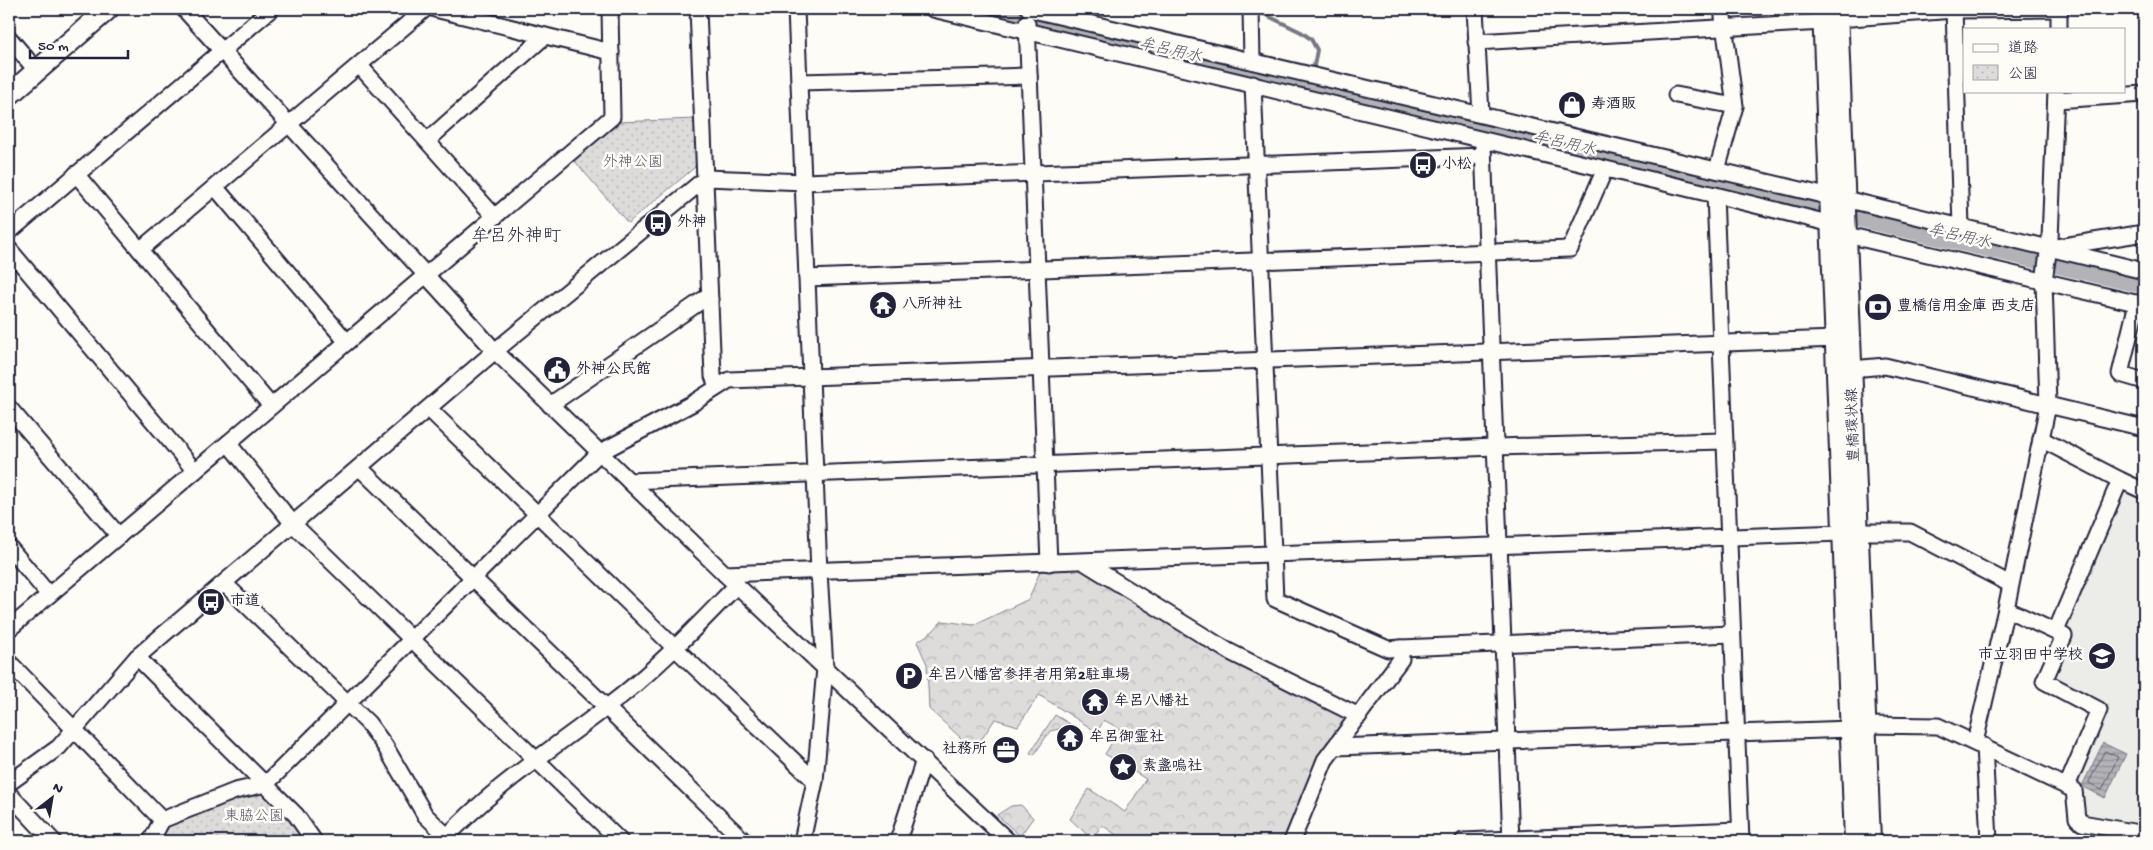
<svg xmlns="http://www.w3.org/2000/svg" width="2153" height="850" font-family="'Gochi Hand','Klee One',sans-serif">
	<defs>
		<pattern id="forest-crowns" width="20" height="18" patternUnits="userSpaceOnUse" patternTransform="scale(1.25)"><rect width="20" height="18" fill="#dddcdb"/><path d="M2 6a3 3 0 1 1 6 0M12 15a3 3 0 1 1 6 0" fill="none" stroke="#bdbcbd"/></pattern>
		<pattern id="park-dots" width="8" height="8" patternUnits="userSpaceOnUse" patternTransform="scale(1.25)"><rect width="8" height="8" fill="#dddcdb"/><path d="M2 2h.1M6 6h.1" fill="none" stroke="#bdbcbd" stroke-width="1.8" stroke-linecap="round"/></pattern>
		<pattern id="water-rules" width="6" height="5" patternUnits="userSpaceOnUse" patternTransform="scale(1.25)"><rect width="6" height="5" fill="#b2b2b7"/><path d="M0 2.5h6" fill="none" stroke="#909096"/></pattern>
	</defs>
	<rect width="100%" height="100%" fill="#fdfcf7"/>
	<filter id="ink" filterUnits="userSpaceOnUse"><feTurbulence type="fractalNoise" baseFrequency=".02" numOctaves="2"/><feDisplacementMap in="SourceGraphic" scale="10" xChannelSelector="R" yChannelSelector="G"/><feConvolveMatrix kernelMatrix="1 2 1 2 8 2 1 2 1" color-interpolation-filters="sRGB"/></filter>
	<g filter="url(#ink)">
		<polygon fill="#ecece9" points="2125,488 2144,496 2144,829 2087,819 2081,813 2082,794 2077,776 2104,708 2050,679 2063,630"/>
		<g fill="url(#forest-crowns)" stroke="#807f8b">
			<polygon points="1079,567 1346,717 1347,720 1320,755 1283,841 1125,841 1102,825 1092,839 1070,819 1089,789 1125,812 1146,779 1105,754 1120,729 1104,720 1097,732 1039,695 1018,726 995,719 975,749 967,748 961,738 929,709 927,664 917,642 933,631 942,621 974,625 1029,599 1040,571"/>
			<polygon points="1055,715 1070,724 1068,727 1050,731 1034,755 1030,753"/>
			<polygon points="1021,805 1033,818 1020,836 997,815 1011,806"/>
		</g>
		<g fill="url(#park-dots)" stroke="#807f8b">
			<polygon points="696,119 698,159 694,168 628,223 573,159 616,122"/>
			<polygon points="261,790 294,821 306,841 157,841 166,824 239,796"/>
		</g>
		<polygon fill="url(#water-rules)" stroke="#787885" points="2103,743 2126,754 2105,798 2082,786"/>
		<g fill="none" stroke-linecap="round" stroke-linejoin="round">
			<polygon stroke="#5c5c6d" stroke-width="1" points="2105,751 2118,757 2102,790 2089,783"/>
			<polyline stroke="#787885" stroke-width="4" points="1256,10 1301,32 1311,39 1317,50 1313,71"/>
			<polyline stroke="#b2b2b7" stroke-width="24" points="985,9 2144,282"/>
			<g stroke="#22223b" stroke-width="19">
				<g id="minor">
					<polyline points="184,9 495,351 725,574 1008,841"/>
					<polyline points="435,9 611,52"/>
					<polyline points="698,9 713,376 717,387"/>
					<polyline points="796,9 819,572 825,668 815,781 802,841"/>
					<polyline points="933,9 1715,195 1832,224 1847,235 2144,305"/>
					<polyline points="1029,9 1831,197"/>
					<polyline points="1251,9 1252,61"/>
					<polyline points="1475,9 1481,114"/>
					<polyline points="1954,9 1961,227"/>
					<polyline points="1838,19 1954,10 2061,9"/>
					<polyline points="1027,23 1049,563"/>
					<polyline points="2059,29 2059,9"/>
					<polyline points="9,38 36,70"/>
					<polyline points="1476,42 1823,22"/>
					<polyline points="359,65 495,217"/>
					<polyline points="800,82 1029,76"/>
					<polyline points="1253,84 1275,599 1388,649 1401,648"/>
					<polyline points="1676,95 1735,106"/>
					<polyline points="2056,100 2144,94"/>
					<polyline points="428,140 545,36"/>
					<polyline points="1483,146 1511,841"/>
					<polyline points="1717,170 1735,106 1722,9"/>
					<polyline points="76,174 271,406"/>
					<polyline points="216,188 347,342"/>
					<polyline points="1715,195 1741,841"/>
					<polyline points="1845,199 2144,271"/>
					<polyline points="9,232 271,9"/>
					<polyline points="2057,247 2144,233"/>
					<polyline points="9,249 195,471"/>
					<polyline points="140,250 425,9"/>
					<polyline points="807,278 1570,249 1605,169"/>
					<polyline points="2137,303 2120,374 2144,381"/>
					<polyline points="1852,369 1885,366 2144,428"/>
					<polyline points="550,405 704,299 710,299"/>
					<polyline points="9,408 119,536"/>
					<polyline points="429,409 675,648 815,781"/>
					<polyline points="2041,439 2120,480 2144,491"/>
					<polyline points="228,443 294,525 620,841"/>
					<polyline points="360,468 744,841"/>
					<polyline points="629,481 1495,447 1723,441"/>
					<polyline points="9,547 49,595"/>
					<polyline points="1084,562 1228,651 1359,716"/>
					<polyline points="725,574 1870,532 1910,532 2010,584"/>
					<polyline points="224,583 368,723 385,746 425,815 452,841"/>
					<polyline points="2006,609 2064,636 2044,681 2099,710 2067,786"/>
					<polyline points="9,629 612,117 610,9"/>
					<polyline points="2056,631 2120,480"/>
					<polyline points="137,657 296,815 314,841"/>
					<polyline points="9,662 162,820"/>
					<polyline points="1866,725 1938,726 2074,790 2077,818 2082,823 2144,834"/>
					<polyline points="1975,742 2006,609 2048,405 2044,281 2050,239 2056,91"/>
					<polyline points="1984,746 1989,841"/>
					<polyline points="1335,747 1851,729"/>
					<polyline points="9,783 59,747 137,657 495,351 706,178 804,182 1483,156"/>
					<polyline points="9,794 53,841"/>
					<polyline points="151,841 162,820 235,791 266,784 599,453 693,403 729,380 1836,339"/>
					<path d="M443,841C491,788 551,750 607,707C655,671 695,628 737,585"/>
					<polyline points="898,841 924,760"/>
					<polyline points="1292,841 1325,760 1401,659 1401,648 1732,634"/>
					<polyline points="1463,841 1740,830"/>
				</g>
			</g>
			<g stroke="#22223b" stroke-width="24">
				<g id="major">
					<polyline points="1823,9 1855,841"/>
					<polyline points="1837,9 1870,841"/>
					<polyline points="9,95 108,9"/>
				</g>
			</g>
			<use href="#minor" stroke="#fdfcf7" stroke-width="15"/>
			<use href="#major" stroke="#fdfcf7" stroke-width="20"/>
		</g>
	</g>
	<defs>
		<g id="shop-disc" transform="scale(1.4375)"><circle r="9.5" fill="#22223b" stroke="#fdfcf7"/><path d="M-5-2.5h2.3a2.7 3.5 0 0 1 5.4 0H5L5.5 6h-11ZM-1.5-2.5h3a1.5 2.3 0 0 0-3 0Z" fill="#fff"/></g>
		<g id="bus-disc" transform="scale(1.4375)"><circle r="9.5" fill="#22223b" stroke="#fdfcf7"/><path d="M-5-6H5V4H4V6H2V4H-2V6H-4V4H-5ZM-3.5-4V0h7V-4ZM-3.5 1.2v1.5H-2V1.2ZM2 1.2v1.5H3.5V1.2Z" fill="#fff"/></g>
		<g id="temple-disc" transform="scale(1.4375)"><circle r="9.5" fill="#22223b" stroke="#fdfcf7"/><path d="M0-6L5-2H3V0L6.5 2.5H4V6H1.5V3h-3V6H-4V2.5H-6.5L-3 0V-2H-5Z" fill="#fff"/></g>
		<g id="bank-disc" transform="scale(1.4375)"><circle r="9.5" fill="#22223b" stroke="#fdfcf7"/><path d="M-6-4H6V4H-6ZM0-2.3a2.3 2.3 0 1 0 0 4.6a2.3 2.3 0 1 0 0-4.6Z" fill="#fff"/></g>
		<g id="civic-disc" transform="scale(1.4375)"><circle r="9.5" fill="#22223b" stroke="#fdfcf7"/><path d="M-.6-6.5H3V-4.5H.6V-3L4-1V1h2V6H-6V1h2V-1L-.6-3ZM-1.2 2.5V6h2.4V2.5Z" fill="#fff"/></g>
		<g id="school-disc" transform="scale(1.4375)"><circle r="9.5" fill="#22223b" stroke="#fdfcf7"/><path d="M0-5L7-2L0 1L-7-2ZM-4 1L0 2.5L4 1V4Q0 6-4 4Z" fill="#fff"/></g>
		<g id="parking-disc" transform="scale(1.4375)"><circle r="9.5" fill="#22223b" stroke="#fdfcf7"/><path d="M-3.5-5.5H1a3.5 3.5 0 0 1 0 7H-1V5.5H-3.5ZM-1-3.4V-.6H.8a1.4 1.4 0 0 0 0-2.8Z" fill="#fff"/></g>
		<g id="office-disc" transform="scale(1.4375)"><circle r="9.5" fill="#22223b" stroke="#fdfcf7"/><path d="M-6-3h4V-5.5h4V-3h4V5H-6ZM-1-4.5V-3h2v-1.5ZM-6 0V1H6V0Z" fill="#fff"/></g>
		<g id="sight-disc" transform="scale(1.4375)"><circle r="9.5" fill="#22223b" stroke="#fdfcf7"/><path d="M0-6L1.8-2.2L6-1.7L2.9 1.2L3.7 5.4L0 3.3L-3.7 5.4L-2.9 1.2L-6-1.7L-1.8-2.2Z" fill="#fff"/></g>
	</defs>
	<g fill-rule="evenodd">
		<use href="#shop-disc" x="1572" y="105"/>
		<use href="#bus-disc" x="1423" y="165"/>
		<use href="#bus-disc" x="658" y="223"/>
		<use href="#temple-disc" x="883" y="305"/>
		<use href="#bank-disc" x="1878" y="307"/>
		<use href="#civic-disc" x="557" y="370"/>
		<use href="#bus-disc" x="211" y="602"/>
		<use href="#school-disc" x="2102" y="656"/>
		<use href="#parking-disc" x="909" y="676"/>
		<use href="#temple-disc" x="1095" y="702"/>
		<use href="#temple-disc" x="1070" y="738"/>
		<use href="#office-disc" x="1006" y="750"/>
		<use href="#sight-disc" x="1123" y="767"/>
	</g>
	<g text-anchor="middle" dominant-baseline="central" stroke-width="5" stroke-linejoin="round" paint-order="stroke">
		<g font-size="15" font-weight="bold" fill="#22223b" stroke="#fdfcf7" text-anchor="start">
			<text x="1591" y="105">寿酒販</text>
			<text x="1442" y="165">小松</text>
			<text x="677" y="223">外神</text>
			<text x="902" y="305">八所神社</text>
			<text x="1897" y="307">豊橋信用金庫 西支店</text>
			<text x="576" y="370">外神公民館</text>
			<text x="230" y="602">市道</text>
			<text x="2083" y="656" text-anchor="end">市立羽田中学校</text>
			<text x="928" y="676">牟呂八幡宮参拝者用第2駐車場</text>
			<text x="1114" y="702">牟呂八幡社</text>
			<text x="1089" y="738">牟呂御霊社</text>
			<text x="987" y="750" text-anchor="end">社務所</text>
			<text x="1142" y="767">素盞嗚社</text>
		</g>
		<g font-size="15" fill="#5a5a6b" stroke="#fdfcf7">
			<text x="633" y="163">外神公園</text>
			<text x="254" y="817">東脇公園</text>
		</g>
		<g font-size="15" fill="#22223b" stroke="#fdfcf7">
			<text transform="translate(1854 425) rotate(-92)">豊橋環状線</text>
		</g>
		<g font-size="16" font-style="italic" fill="#545466" stroke="#fdfcf7">
			<text transform="translate(1170 52) rotate(13)">牟呂用水</text>
			<text transform="translate(1564 145) rotate(13)">牟呂用水</text>
			<text transform="translate(1959 238) rotate(13)">牟呂用水</text>
		</g>
		<g font-size="18" fill="#22223b" stroke="#fdfcf7">
			<text x="516" y="237">牟呂外神町</text>
		</g>
	</g>
	<rect width="2153" height="850" fill="none" stroke="#fdfcf7" stroke-width="30"/>
	<rect x="15" y="15" width="2123" height="820" fill="none" stroke="#22223b" stroke-width="2" filter="url(#ink)"/>
	<rect x="1963" y="28" width="162" height="65" fill="#fdfcf7" stroke="#a5a5ac"/>
	<rect x="1973" y="44" width="25" height="8" fill="#fdfcf7" stroke="#a5a5ac"/>
	<text x="2008" y="52" font-size="15" fill="#22223b">道路</text>
	<rect x="1973" y="65" width="25" height="15" fill="url(#park-dots)" stroke="#a5a5ac"/>
	<text x="2008" y="78" font-size="15" fill="#22223b">公園</text>
	<g transform="translate(52 798) rotate(31)" stroke="#fdfcf7" stroke-width="4" paint-order="stroke">
	<path d="M0-4L9 19L0 12L-9 19Z" fill="#22223b"/>
	<text y="-8" font-size="14" font-weight="bold" text-anchor="middle" fill="#22223b">N</text>
	</g>
	<path d="M30 50v8h98v-8" fill="none" stroke="#22223b" stroke-width="2.5"/>
	<text x="38" y="50" font-size="15" fill="#22223b" stroke="#fdfcf7" stroke-width="4" paint-order="stroke">50 m</text>
</svg>
